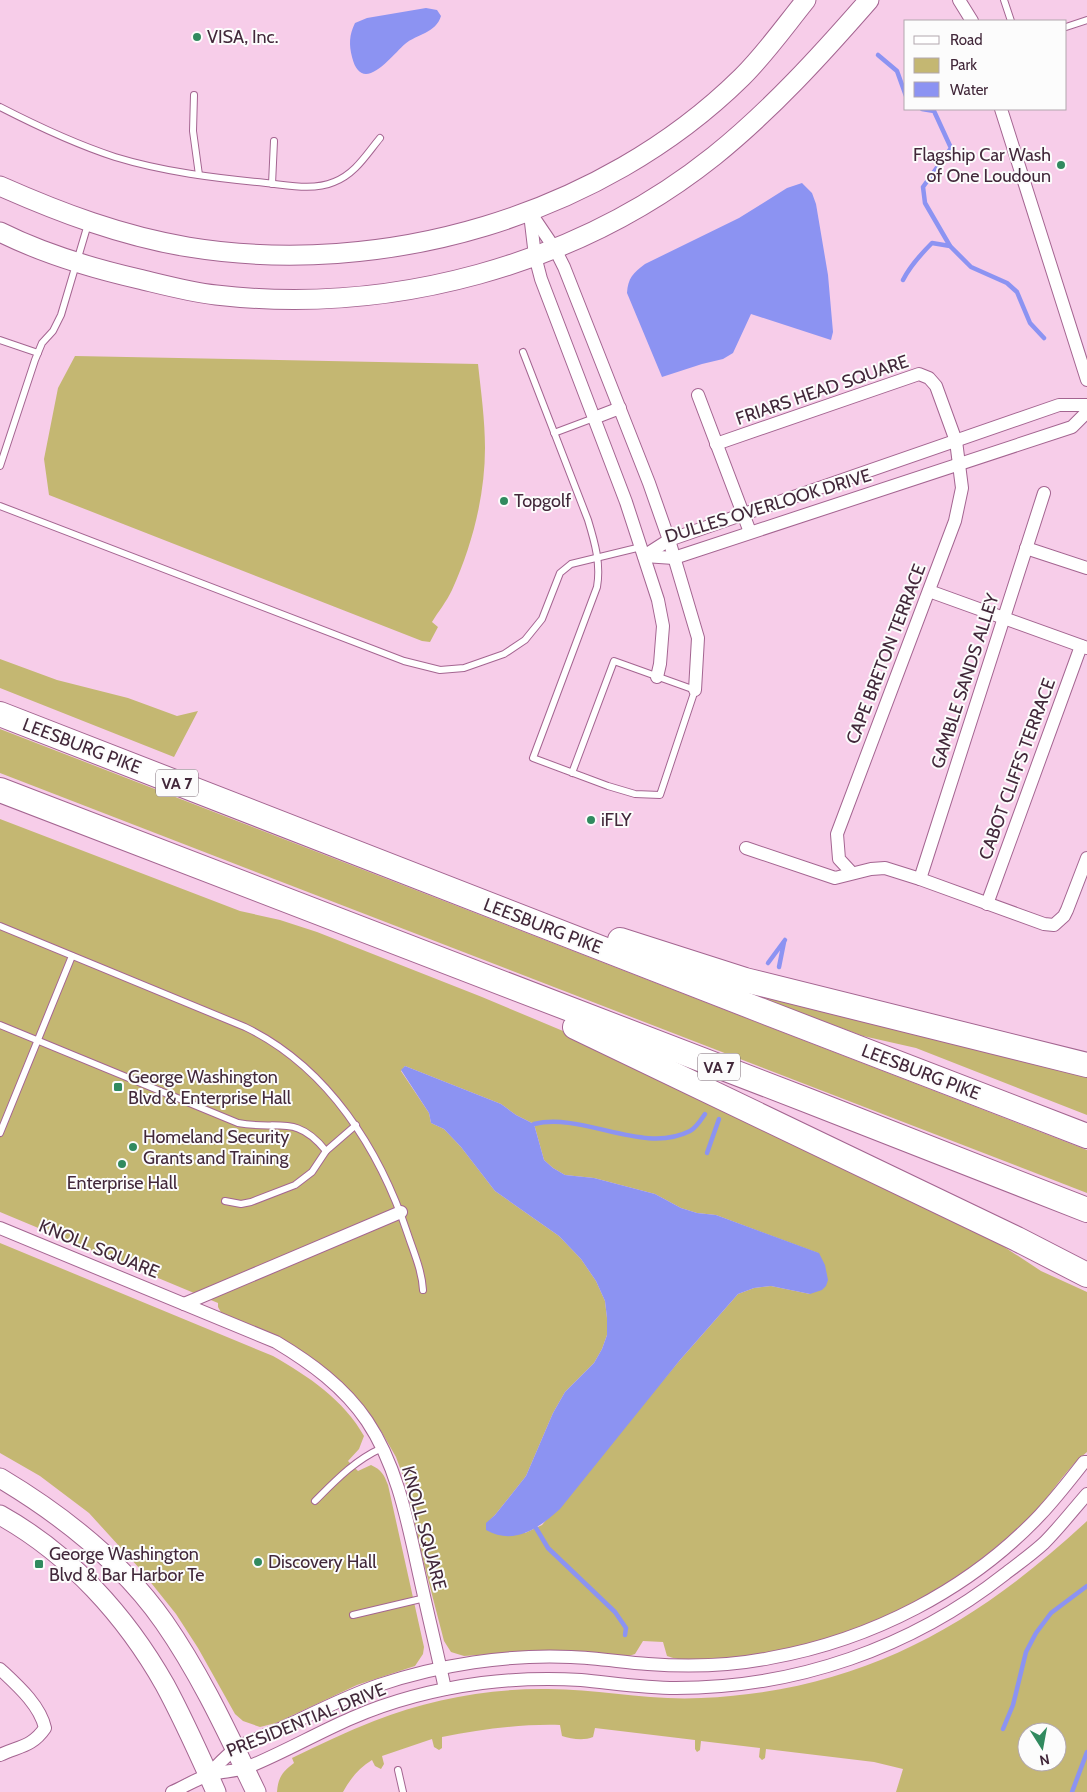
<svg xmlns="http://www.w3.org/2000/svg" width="1087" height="1792" font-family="Cabin,sans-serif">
	<rect width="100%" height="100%" fill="#f7cde9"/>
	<g fill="#c4b772" fill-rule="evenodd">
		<path d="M75,356L478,364C481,392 485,420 485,448C485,496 472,546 452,590C447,601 438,612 432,622L438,627L430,642L422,641L49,495L44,459L58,388Z"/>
		<polygon points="0,659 57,680 128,698 177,716 198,711 174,757 0,688"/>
		<polygon points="0,729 1087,1150 1087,1193 0,773"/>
		<path d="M0,819L240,911L280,920L317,932L482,997L625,1057L983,1233L1041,1271L1087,1292V1452C1068,1467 1056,1487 1040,1506C1025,1522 1007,1538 990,1552C916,1612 808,1658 712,1659C698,1659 681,1662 667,1656L663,1642L643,1641L635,1654L629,1656L547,1650L464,1656L451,1652L444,1641L422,1556L407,1487L396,1457L381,1431L362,1404L342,1385L223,1316L218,1307V1303L0,1212ZM405,1066L501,1104L516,1115L534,1124L544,1160L553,1168L565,1175L594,1178L655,1194L681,1208L697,1213L716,1215L818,1253L810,1294L771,1286L754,1288L738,1294L680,1360L542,1525L525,1533L487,1523L495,1515L526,1476L553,1413L565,1392L594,1363L602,1349L607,1335V1318L605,1301L596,1281L581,1259L559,1236L495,1191L461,1147L444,1129L431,1123L429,1113L401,1071Z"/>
		<polygon points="726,985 1087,1075 1087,1115 916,1048 863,1036"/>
		<path d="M0,1243L273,1356C308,1376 344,1400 364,1436L359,1449L348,1461L358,1471L371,1465C382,1470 384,1475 388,1485L424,1647L423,1654L415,1666L357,1685L276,1723L260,1727L243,1721L235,1714L198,1648L176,1614L140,1569L89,1513L40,1476L0,1453Z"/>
		<path d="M1087,1521V1792H896L903,1769L874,1762L766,1749L765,1758L762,1760L759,1757L760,1748L701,1741L700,1750L697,1752L695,1749V1740L595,1728L593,1737C584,1741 571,1739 562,1736L560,1725C520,1724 481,1729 442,1737V1748L439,1750L434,1747L432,1739L382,1756L384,1764L381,1769L375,1766L372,1760C359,1768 350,1779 343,1792H277C278,1778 282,1772 294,1763L292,1758C319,1745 346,1732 374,1721C427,1700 486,1689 542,1689C595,1688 648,1701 701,1698C859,1691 973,1627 1087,1521ZM1027,1732H1057V1762H1027Z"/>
	</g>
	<g fill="#8c93f2">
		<path d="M426,8L437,10L441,16C436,33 417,34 405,44C392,55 362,97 352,57C349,45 349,35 355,23L367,18Z"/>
		<path d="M802,183L812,193L816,204L828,275L833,332L831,340L751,314L733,353L723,359L702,364L662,377L627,293C628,278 633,273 645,264L739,218L787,188Z"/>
		<path d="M405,1066L501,1104L516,1115L534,1124L544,1160L553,1168L565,1175L594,1178L655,1194L681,1208L697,1213L716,1215L819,1253L825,1265L828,1280L826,1286L822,1290L810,1294L771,1286L754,1288L738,1294L680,1360L560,1509C539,1528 514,1546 486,1530V1523L495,1515L526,1476L553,1413L565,1392L594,1363L602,1349L607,1335V1318L605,1301L596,1281L581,1259L559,1236L495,1191L461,1147L444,1129L431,1123L429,1113L401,1070Z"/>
	</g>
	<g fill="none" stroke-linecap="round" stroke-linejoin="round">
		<g stroke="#8c93f2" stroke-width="4.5">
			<polyline points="878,55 897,71 906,96"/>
			<polyline points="922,109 934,111 951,148 923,187 925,203 950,246 971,267 1007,283 1017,292 1030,323 1044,338"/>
			<path d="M903,280C909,268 922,253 932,243L950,246"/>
			<polyline points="768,963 785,940"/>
			<polyline points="779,967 784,942"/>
			<path d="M534,1124C583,1112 643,1155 690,1131C696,1128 701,1120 705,1114"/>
			<polyline points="707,1153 719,1119"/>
			<polyline points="536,1528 548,1548 615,1612 626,1628 625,1635"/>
			<polyline points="1003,1729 1013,1705 1026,1652 1036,1633 1051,1613 1087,1586"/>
			<polyline points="1072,1792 1087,1752"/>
		</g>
		<g stroke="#a46591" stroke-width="8">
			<g id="lane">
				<polyline points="1004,0 1011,21"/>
				<polyline points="1066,27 1087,20"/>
				<polyline points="194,95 193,131 199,175"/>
				<path d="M0,107C37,126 75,144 115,157C164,172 215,178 266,183C287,185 313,191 334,182C355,174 366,155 380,138"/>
				<polyline points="272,184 274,141"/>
				<polyline points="0,340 38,353"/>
				<path d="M523,352L588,520C595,543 601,564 597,587L533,758L608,786L635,794L660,795L695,690L614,661L572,773"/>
				<polyline points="554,433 594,418"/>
				<polyline points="0,466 35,360 42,343 53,331 61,315 88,224"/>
				<polyline points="0,506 404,661 440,670 464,668 504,654 525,640 542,619 560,573 571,564 641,547"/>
				<path d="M0,926L245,1027C328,1067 380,1150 408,1235C414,1253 422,1271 423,1290"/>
				<path d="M0,1025L238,1123C277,1131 296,1113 326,1151"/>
				<polyline points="0,1133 72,956"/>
				<polyline points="225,1201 241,1204 251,1202 295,1185 312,1172 326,1151 356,1125"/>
				<path d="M315,1501C336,1480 355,1460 382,1448"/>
				<polyline points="353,1615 425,1598"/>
				<polyline points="398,1770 403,1792"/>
			</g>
		</g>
		<g stroke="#a46591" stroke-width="14">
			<g id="street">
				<polyline points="959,0 972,21"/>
				<polyline points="1001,109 1087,380"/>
				<polyline points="530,212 555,249 564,267 649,483 669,540 698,638 695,690"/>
				<polyline points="530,214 535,256 541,279 626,502 658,600 663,626 660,664 657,677"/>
				<polyline points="698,395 750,532"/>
				<polyline points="594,418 620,408"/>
				<polyline points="716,444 919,374 929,378 936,386 956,441 962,488 955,521 837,834 839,859 852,873"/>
				<polyline points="1026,548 1087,568"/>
				<polyline points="644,556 669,540 1059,405 1087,405"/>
				<polyline points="644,556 674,558 1072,427 1087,412"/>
				<polyline points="929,591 1087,648"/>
				<polyline points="746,848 835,878 871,869 885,868 920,879 1044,924 1054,925 1064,916 1067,910 1087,858"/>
				<polyline points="920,879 1044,493"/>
				<polyline points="987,904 1081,646"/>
				<path d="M0,1228L276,1342C311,1363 344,1387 367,1421C398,1467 408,1524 420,1578C428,1615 437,1651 445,1689"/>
				<polyline points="184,1304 401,1212"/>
				<path d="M0,1669C17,1685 40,1705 45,1728C32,1747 19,1746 0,1755"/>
				<path d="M208,1775C217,1766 226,1755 237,1748C244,1743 255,1740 263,1736C277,1731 290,1724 303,1718C328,1706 353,1694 379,1685C438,1665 508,1654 571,1657C597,1658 622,1662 648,1664C688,1667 730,1666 770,1658C871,1640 969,1590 1040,1515C1056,1498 1070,1480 1084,1462H1087"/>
				<path d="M172,1792C184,1787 196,1779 209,1775C221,1771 235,1772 248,1767C283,1753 317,1733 352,1718C393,1700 437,1689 482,1683C515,1679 548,1678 581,1680C613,1683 644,1688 676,1688C796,1688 911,1648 1005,1574C1018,1564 1032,1554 1044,1543C1059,1528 1073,1510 1087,1494"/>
			</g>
		</g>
		<g stroke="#a46591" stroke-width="21">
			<g id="secondary">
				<path d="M0,186C61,213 122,236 188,247C383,279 601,216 742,77C766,53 785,26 806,0"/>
				<path d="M0,232C44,254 91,268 139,279C164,285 190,292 216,295C390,315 576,266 714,156C771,110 821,55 869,0"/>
				<path d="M0,1478C62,1515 122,1562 164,1622C201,1675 228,1734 256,1792"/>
				<path d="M0,1515C70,1554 126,1616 165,1685C184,1720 200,1756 216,1792"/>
			</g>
		</g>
		<g stroke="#a46591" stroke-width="26">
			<g id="highway">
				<polyline points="0,714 760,1010 1087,1136"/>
				<polyline points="0,790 809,1101 1087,1210"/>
				<polyline points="620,940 745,980 1087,1065"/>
				<polyline points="575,1027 1017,1239 1087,1275"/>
			</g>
		</g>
		<use href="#lane" stroke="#fff" stroke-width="6"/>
		<use href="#street" stroke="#fff" stroke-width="12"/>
		<use href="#secondary" stroke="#fff" stroke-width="19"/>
		<use href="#highway" stroke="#fff" stroke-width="24"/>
	</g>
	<g fill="#318a5f" stroke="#fcfcfc" stroke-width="2">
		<circle cx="197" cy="37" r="5"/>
		<circle cx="1061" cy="165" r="5"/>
		<circle cx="504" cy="501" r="5"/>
		<circle cx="591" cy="820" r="5"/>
		<rect x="113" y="1082" width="10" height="10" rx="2.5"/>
		<circle cx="133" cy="1147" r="5"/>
		<circle cx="122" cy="1164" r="5"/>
		<circle cx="258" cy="1562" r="5"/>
		<rect x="34" y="1559" width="10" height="10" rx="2.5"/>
	</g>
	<g text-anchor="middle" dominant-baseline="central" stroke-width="4" stroke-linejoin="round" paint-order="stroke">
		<g fill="#fcfcfc" stroke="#7a6874" stroke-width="1">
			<rect x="156" y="769.5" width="42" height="27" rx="4"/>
			<rect x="698" y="1053.5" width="42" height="27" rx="4"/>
		</g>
		<g font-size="16" font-weight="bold" fill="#42283a">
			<text x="177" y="783">VA 7</text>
			<text x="719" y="1067">VA 7</text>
		</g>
		<g font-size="18" fill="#42283a" stroke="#fcfcfc" text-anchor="start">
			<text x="207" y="37">VISA, Inc.</text>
			<text x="1051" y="155" text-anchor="end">Flagship Car Wash<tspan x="1051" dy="21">of One Loudoun</tspan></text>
			<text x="514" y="501">Topgolf</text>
			<text x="601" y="820">iFLY</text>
			<text x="128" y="1077">George Washington<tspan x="128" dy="21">Blvd &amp; Enterprise Hall</tspan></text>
			<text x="143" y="1137">Homeland Security<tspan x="143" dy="21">Grants and Training</tspan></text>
			<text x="122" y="1183" text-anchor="middle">Enterprise Hall</text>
			<text x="49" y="1554">George Washington<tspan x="49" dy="21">Blvd &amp; Bar Harbor Te</tspan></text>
			<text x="268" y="1562">Discovery Hall</text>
		</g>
		<g font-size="18" fill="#42283a" stroke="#fcfcfc">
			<text transform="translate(822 390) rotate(-19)">FRIARS HEAD SQUARE</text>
			<text transform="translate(768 506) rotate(-17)">DULLES OVERLOOK DRIVE</text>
			<text transform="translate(886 654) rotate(-69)">CAPE BRETON TERRACE</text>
			<text transform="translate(965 681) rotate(-72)">GAMBLE SANDS ALLEY</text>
			<text transform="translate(82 746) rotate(21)">LEESBURG PIKE</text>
			<text transform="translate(1017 769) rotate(-70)">CABOT CLIFFS TERRACE</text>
			<text transform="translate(543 926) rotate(21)">LEESBURG PIKE</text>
			<text transform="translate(921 1072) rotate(21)">LEESBURG PIKE</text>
			<text transform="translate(99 1249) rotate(22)">KNOLL SQUARE</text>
			<text transform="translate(424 1528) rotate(75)">KNOLL SQUARE</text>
			<text transform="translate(306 1720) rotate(-22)">PRESIDENTIAL DRIVE</text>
		</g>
	</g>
	<rect x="904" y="20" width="162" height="90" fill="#fcfcfc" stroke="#b2a7ae"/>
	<rect x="914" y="36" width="25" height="8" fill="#ffffff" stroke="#b2a7ae"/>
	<text x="950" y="45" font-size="15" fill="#42283a">Road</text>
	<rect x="914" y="58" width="25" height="15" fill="#c4b772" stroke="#b2a7ae"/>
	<text x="950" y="70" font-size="15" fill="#42283a">Park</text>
	<rect x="914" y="82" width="25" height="15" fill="#8c93f2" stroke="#b2a7ae"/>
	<text x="950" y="95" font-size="15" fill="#42283a">Water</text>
	<g transform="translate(1042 1747) rotate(169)"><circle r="24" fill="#fcfcfc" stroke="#b2a7ae"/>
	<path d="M0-4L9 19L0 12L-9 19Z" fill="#318a5f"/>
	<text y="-8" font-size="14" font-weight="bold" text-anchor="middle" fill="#42283a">N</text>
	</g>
</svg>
